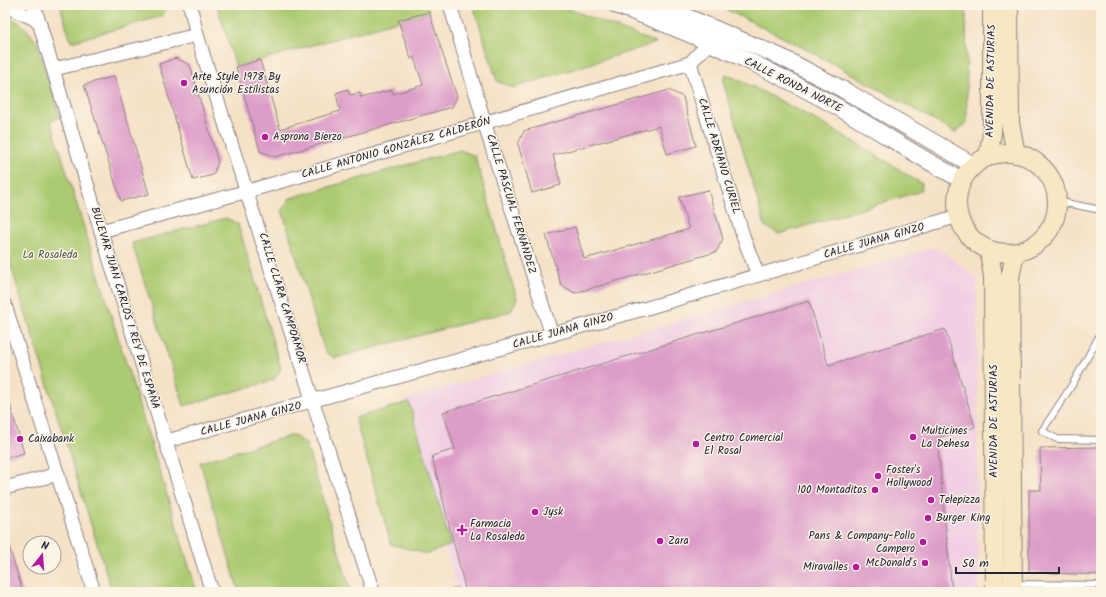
<svg xmlns="http://www.w3.org/2000/svg" width="1106" height="597" font-family="Kalam,sans-serif">
	<rect width="100%" height="100%" fill="#fcf5e5"/>
	<filter id="ink" filterUnits="userSpaceOnUse"><feTurbulence type="fractalNoise" baseFrequency=".025" numOctaves="2"/><feDisplacementMap in="SourceGraphic" scale="8" xChannelSelector="R" yChannelSelector="G"/><feConvolveMatrix kernelMatrix="1 2 1 2 8 2 1 2 1" color-interpolation-filters="sRGB"/></filter>
	<filter id="wash" filterUnits="userSpaceOnUse"><feTurbulence type="fractalNoise" baseFrequency=".012" numOctaves="4" result="noise"/><feDisplacementMap in="SourceGraphic" scale="16" xChannelSelector="R" yChannelSelector="G"/><feGaussianBlur stdDeviation="0.9" result="paint"/><feColorMatrix in="noise" values="0 0 0 0 0 0 0 0 0 0 0 0 0 0 0 0 0 1.4 0 .05"/><feComposite in="paint" operator="in"/></filter>
	<g filter="url(#wash)">
		<rect width="100%" height="100%" fill="#f5e1c6"/>
		<polygon fill="#f1d0e3" points="936,247 977,278 978,592 458,592 405,399"/>
		<g fill="#acca71" stroke="#677656">
			<polygon points="60,5 168,5 162,16 71,42"/>
			<polygon points="217,5 427,5 429,12 236,67"/>
			<polygon points="473,5 554,5 572,10 656,43 513,88 497,81"/>
			<path d="M716,5H966L967,122L955,133C877,87 799,43 716,5Z"/>
			<path d="M5,15C20,22 29,29 37,44L60,117L51,121L197,592H112L5,247Z"/>
			<path d="M726,74C794,106 859,143 922,184L921,191L779,234L765,226L723,81Z"/>
			<polygon points="460,150 475,156 517,299 511,311 335,358 325,352 282,210 290,198"/>
			<polygon points="226,218 238,224 281,369 274,380 184,406 132,243"/>
			<polygon points="409,402 451,545 427,554 391,544 355,418"/>
			<polygon points="293,435 306,444 351,592 239,592 200,462"/>
			<polygon points="458,587 459,592 433,592 434,592"/>
		</g>
		<g id="blocks">
			<g fill="#dd9dc9">
				<polygon points="429,12 457,97 452,107 275,157 260,151 236,67 260,60 280,129 340,111 336,93 348,89 350,95 360,93 361,98 392,90 393,94 423,85 414,57 411,59 398,20"/>
				<polygon points="176,58 190,65 218,162 213,175 193,180 159,64"/>
				<polygon points="114,76 149,194 121,201 84,85"/>
				<polygon points="669,90 683,97 696,146 667,154 659,126 553,155 561,185 532,193 518,144 524,131"/>
				<polygon points="708,190 723,239 716,252 575,293 561,285 546,235 575,227 584,259 689,229 679,197"/>
				<polygon points="809,301 828,365 945,329 975,427 937,438 952,592 466,592 432,456 455,449 443,412"/>
				<polygon points="8,398 24,453 5,458 5,399"/>
				<polygon points="1101,447 1101,575 1029,572 1029,490 1041,490 1040,448"/>
				<polygon points="5,543 8,543 23,592 5,592"/>
			</g>
		</g>
	</g>
	<g filter="url(#ink)">
		<use href="#blocks" fill-opacity="0" stroke="#8c8280" stroke-width="1"/>
		<g fill="none" stroke-linecap="round" stroke-linejoin="round">
			<g stroke="#8c8280" stroke-width="8">
				<g id="service">
					<polyline points="1058,205 1066,203 1101,210"/>
					<polyline points="1101,333 1072,385 1042,431 1057,439 1101,440"/>
					<polyline points="1015,584 1101,585"/>
				</g>
			</g>
			<g stroke="#8c8280" stroke-width="15">
				<g id="minor">
					<polyline points="34,5 101,231 212,592"/>
					<polyline points="190,5 197,35 373,592"/>
					<polyline points="450,5 489,138 552,335"/>
					<polyline points="5,6 33,18 40,24"/>
					<polyline points="690,63 744,239 758,275"/>
					<polyline points="690,63 709,43"/>
					<polyline points="54,69 197,35"/>
					<polyline points="101,231 248,191 690,63"/>
					<polyline points="5,305 94,592"/>
					<polyline points="167,441 647,308 958,216"/>
					<polyline points="5,488 58,474"/>
				</g>
			</g>
			<g stroke="#8c8280" stroke-width="18">
				<g id="tertiary">
					<path d="M616,5C690,32 764,66 834,105C877,129 918,157 962,180"/>
					<polyline points="659,5 781,57 844,90 973,165"/>
				</g>
			</g>
			<g stroke="#8c8280" stroke-width="20">
				<g id="secondary">
					<polyline points="1009,5 1010,123 1016,154"/>
					<circle cx="1007" cy="203" r="50"/>
					<polyline points="988,157 992,133 992,5"/>
					<polyline points="989,251 993,277 995,592"/>
					<polyline points="1013,592 1010,278 1015,253"/>
				</g>
			</g>
			<use href="#service" stroke="#fff" stroke-width="6"/>
			<use href="#minor" stroke="#fff" stroke-width="13"/>
			<use href="#tertiary" stroke="#fff" stroke-width="16"/>
			<use href="#secondary" stroke="#f7e8c3" stroke-width="18"/>
		</g>
	</g>
	<g fill="#b5179e" stroke="#fcf5e5" stroke-width="1.5">
		<circle cx="184" cy="83" r="4"/>
		<circle cx="265" cy="137" r="4"/>
		<circle cx="913" cy="437" r="4"/>
		<circle cx="20" cy="439" r="4"/>
		<circle cx="696" cy="444" r="4"/>
		<circle cx="878" cy="476" r="4"/>
		<circle cx="875" cy="490" r="4"/>
		<circle cx="931" cy="500" r="4"/>
		<circle cx="535" cy="512" r="4"/>
		<circle cx="928" cy="518" r="4"/>
		<path d="M460 524h4v4h4v4h-4v4h-4v-4h-4v-4h4z"/>
		<circle cx="660" cy="541" r="4"/>
		<circle cx="923" cy="542" r="4"/>
		<circle cx="925" cy="563" r="4"/>
		<circle cx="856" cy="567" r="4"/>
	</g>
	<g text-anchor="middle" dominant-baseline="central" stroke-width="3" stroke-linejoin="round" paint-order="stroke">
		<g font-size="11" fill="#22223b" stroke="#fcf5e5" text-anchor="start">
			<text x="192" y="77">Arte Style 1978 By<tspan x="192" dy="13">Asunción Estilistas</tspan></text>
			<text x="273" y="137">Asprona Bierzo</text>
			<text x="921" y="431">Multicines<tspan x="921" dy="13">La Dehesa</tspan></text>
			<text x="704" y="438">Centro Comercial<tspan x="704" dy="13">El Rosal</tspan></text>
			<text x="28" y="439">Caixabank</text>
			<text x="886" y="470">Foster's<tspan x="886" dy="13">Hollywood</tspan></text>
			<text x="867" y="490" text-anchor="end">100 Montaditos</text>
			<text x="939" y="500">Telepizza</text>
			<text x="543" y="512">Jysk</text>
			<text x="936" y="518">Burger King</text>
			<text x="470" y="524">Farmacia<tspan x="470" dy="13">La Rosaleda</tspan></text>
			<text x="915" y="536" text-anchor="end">Pans &amp; Company-Pollo<tspan x="915" dy="13">Campero</tspan></text>
			<text x="668" y="541">Zara</text>
			<text x="917" y="563" text-anchor="end">McDonald's</text>
			<text x="848" y="567" text-anchor="end">Miravalles</text>
		</g>
		<g font-size="11" fill="#22223b" stroke="#fcf5e5">
			<text transform="translate(991 81) rotate(-89)">AVENIDA DE ASTURIAS</text>
			<text transform="translate(793 85) rotate(27)">CALLE RONDA NORTE</text>
			<text transform="translate(396 148) rotate(-16)">CALLE ANTONIO GONZÁLEZ CALDERÓN</text>
			<text transform="translate(719 156) rotate(73)">CALLE ADRIANO CURIEL</text>
			<text transform="translate(511 204) rotate(73)">CALLE PASCUAL FERNÁNDEZ</text>
			<text transform="translate(874 241) rotate(-16)">CALLE JUANA GINZO</text>
			<text transform="translate(282 298) rotate(73)">CALLE CLARA CAMPOAMOR</text>
			<text transform="translate(125 308) rotate(73)">BULEVAR JUAN CARLOS I REY DE ESPAÑA</text>
			<text transform="translate(563 331) rotate(-16)">CALLE JUANA GINZO</text>
			<text transform="translate(251 419) rotate(-15)">CALLE JUANA GINZO</text>
			<text transform="translate(994 421) rotate(-90)">AVENIDA DE ASTURIAS</text>
		</g>
		<g font-size="11" fill="#4b544b" stroke="#fcf5e5">
			<text x="50" y="255">La Rosaleda</text>
		</g>
	</g>
	<rect width="1106" height="597" fill="none" stroke="#fcf5e5" stroke-width="20"/>
	<g transform="translate(42 555) rotate(17)"><circle r="19" fill="#fcf5e5" stroke="#a5a1a1"/>
	<path d="M0-3L7 15L0 10L-7 15Z" fill="#b5179e"/>
	<text y="-6" font-size="11" font-weight="bold" text-anchor="middle" fill="#22223b">N</text>
	</g>
	<path d="M956 567v6h103v-6" fill="none" stroke="#22223b" stroke-width="2"/>
	<text x="962" y="567" font-size="12" fill="#22223b" stroke="#fcf5e5" stroke-width="3" paint-order="stroke">50 m</text>
</svg>
